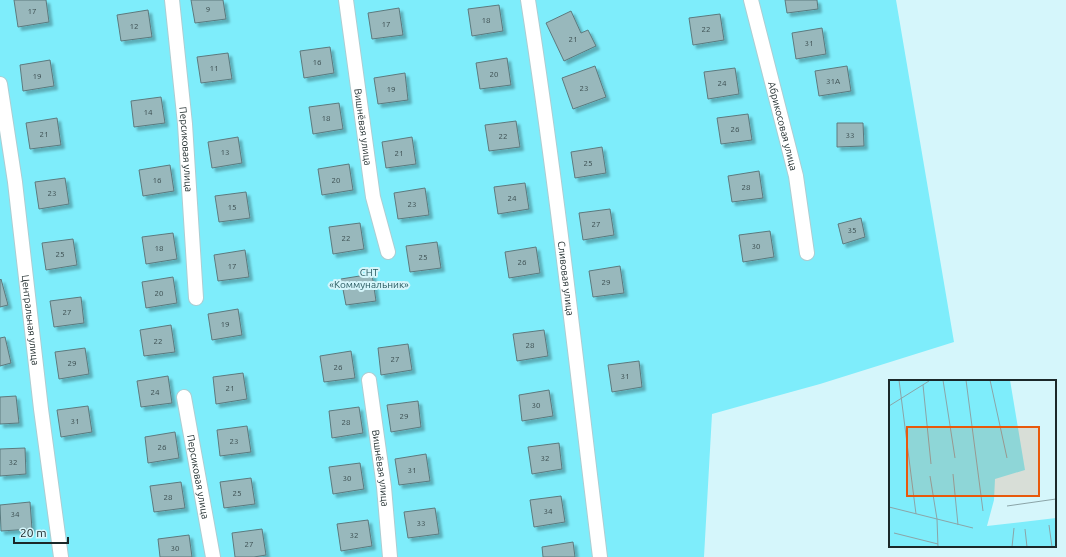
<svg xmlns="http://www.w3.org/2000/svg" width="1066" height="557" font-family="Ubuntu,sans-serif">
	<defs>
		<filter id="shadow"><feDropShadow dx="3.5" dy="3.5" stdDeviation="1" flood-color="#0004"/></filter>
	</defs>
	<rect width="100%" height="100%" fill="#d5f6fb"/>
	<polygon fill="#7eedfb" points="0,0 896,0 954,342 820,384 712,414 704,557 0,557"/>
	<g fill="#98b8bc" stroke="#5c7a7e" filter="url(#shadow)">
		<polygon points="14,0 46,0 49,22 18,27"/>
		<polygon points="191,0 223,0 226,19 195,23"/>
		<polygon points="785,0 817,0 818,9 787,13"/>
		<polygon points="499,5 503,31 472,36 468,9"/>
		<polygon points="399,8 403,35 372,39 368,13"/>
		<polygon points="148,10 152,37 121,41 117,15"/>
		<polygon points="571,11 581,33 588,30 596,46 564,61 546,23"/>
		<polygon points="720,14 724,40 693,45 689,18"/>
		<polygon points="822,28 826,54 796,59 792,33"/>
		<polygon points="330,47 334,73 304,78 300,51"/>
		<polygon points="228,53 232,79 201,83 197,57"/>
		<polygon points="507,58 511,85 480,89 476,63"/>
		<polygon points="50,60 54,86 23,91 20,65"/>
		<polygon points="595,66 606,97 573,109 562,78"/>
		<polygon points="847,66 851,91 819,96 815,71"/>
		<polygon points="735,68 739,94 708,99 704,72"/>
		<polygon points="405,73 408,100 378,104 374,78"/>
		<polygon points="161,97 165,123 134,127 131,101"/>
		<polygon points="339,103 343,129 313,134 309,107"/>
		<polygon points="748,114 752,140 721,144 717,118"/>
		<polygon points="57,118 61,145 30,149 26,123"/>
		<polygon points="516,121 520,147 489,151 485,125"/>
		<polygon points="837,123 863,123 864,146 837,147"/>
		<polygon points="238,137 242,163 212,168 208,142"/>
		<polygon points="412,137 416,164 386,168 382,142"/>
		<polygon points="602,147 606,173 575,178 571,152"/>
		<polygon points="349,164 353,190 322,195 318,169"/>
		<polygon points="170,165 174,191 143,196 139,170"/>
		<polygon points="759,171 763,198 732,202 728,176"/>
		<polygon points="65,178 69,204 39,209 35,182"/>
		<polygon points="525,183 529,209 498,214 494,187"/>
		<polygon points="425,188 429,215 398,219 394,193"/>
		<polygon points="246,192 250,218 219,222 215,196"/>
		<polygon points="610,209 614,235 583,240 579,213"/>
		<polygon points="861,218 865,237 843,244 838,224"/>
		<polygon points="360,223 364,249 333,254 329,227"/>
		<polygon points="770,231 774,257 743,262 739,235"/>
		<polygon points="173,233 177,259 146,264 142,237"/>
		<polygon points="73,239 77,265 46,270 42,243"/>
		<polygon points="437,242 441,268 410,272 406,246"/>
		<polygon points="536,247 540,273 509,278 505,252"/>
		<polygon points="245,250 249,277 218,281 214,255"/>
		<polygon points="620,266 624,293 593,297 589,271"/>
		<polygon points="372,274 376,301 346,305 341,279"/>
		<polygon points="173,277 177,303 146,308 142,282"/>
		<polygon points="1,279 8,305 0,307 0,280"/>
		<polygon points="81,297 84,323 54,327 50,301"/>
		<polygon points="238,309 242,335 212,340 208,314"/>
		<polygon points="171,325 175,352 144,356 140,330"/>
		<polygon points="544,330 548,356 517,361 513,334"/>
		<polygon points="5,337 11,363 0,366 0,338"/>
		<polygon points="408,344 412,370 381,375 378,348"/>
		<polygon points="85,348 89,374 59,379 55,352"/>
		<polygon points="351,351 355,378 324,382 320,356"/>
		<polygon points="639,361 642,387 612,392 608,365"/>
		<polygon points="243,373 247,399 216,404 213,377"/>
		<polygon points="168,376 172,403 141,407 137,381"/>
		<polygon points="549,390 553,416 522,421 519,395"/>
		<polygon points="16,396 19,423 0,424 0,397"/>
		<polygon points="418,401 421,427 391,432 387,405"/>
		<polygon points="88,406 92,432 61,437 57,410"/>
		<polygon points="359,407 363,433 332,438 329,411"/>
		<polygon points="247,426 251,452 220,456 217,430"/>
		<polygon points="175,432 179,458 148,463 145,437"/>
		<polygon points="559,443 562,469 532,474 528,447"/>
		<polygon points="25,448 26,474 0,476 0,449"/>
		<polygon points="426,454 430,481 399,485 395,459"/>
		<polygon points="360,463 364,489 333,494 329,467"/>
		<polygon points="251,478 255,504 224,508 220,482"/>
		<polygon points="181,482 185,508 154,512 150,486"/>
		<polygon points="561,496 565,522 534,527 530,500"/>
		<polygon points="30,502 32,529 1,531 0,505"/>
		<polygon points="435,508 439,534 408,538 404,512"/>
		<polygon points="368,520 372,546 341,551 337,524"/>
		<polygon points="262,529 266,555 254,557 235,557 232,533"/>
		<polygon points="189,535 192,557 160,557 158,539"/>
		<polygon points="573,542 575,557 543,557 542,547"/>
	</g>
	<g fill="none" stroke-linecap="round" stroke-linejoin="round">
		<g stroke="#adcdd2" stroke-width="16">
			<g id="minor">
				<path id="s1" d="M172,0L185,124L196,298"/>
				<path id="s2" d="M346,0L373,197L388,252"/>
				<path id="s3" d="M528,0C557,185 577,371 600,557"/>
				<path id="s4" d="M751,0L796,176L807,253"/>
				<path id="s5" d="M0,84L15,182L41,409L61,557"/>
				<path id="s6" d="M369,380L384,487L390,557"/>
				<path id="s7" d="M184,397L213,557"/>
			</g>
		</g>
		<use href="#minor" stroke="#fff" stroke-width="14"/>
	</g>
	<g text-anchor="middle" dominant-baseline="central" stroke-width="4" stroke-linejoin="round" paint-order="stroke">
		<g font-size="8" fill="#3a4c4e">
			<text x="208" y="9">9</text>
			<text x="32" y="11">17</text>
			<text x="486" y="20">18</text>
			<text x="386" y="24">17</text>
			<text x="134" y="26">12</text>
			<text x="706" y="29">22</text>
			<text x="573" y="39">21</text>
			<text x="809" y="43">31</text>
			<text x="317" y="62">16</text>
			<text x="214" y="68">11</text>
			<text x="494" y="74">20</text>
			<text x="37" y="76">19</text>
			<text x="833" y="81">31А</text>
			<text x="722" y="83">24</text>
			<text x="584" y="88">23</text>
			<text x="391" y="89">19</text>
			<text x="148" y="112">14</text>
			<text x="326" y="118">18</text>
			<text x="735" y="129">26</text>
			<text x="44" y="134">21</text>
			<text x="850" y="135">33</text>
			<text x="503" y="136">22</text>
			<text x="225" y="152">13</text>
			<text x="399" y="153">21</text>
			<text x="588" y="163">25</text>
			<text x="157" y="180">16</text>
			<text x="336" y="180">20</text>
			<text x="746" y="187">28</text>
			<text x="52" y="193">23</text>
			<text x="512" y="198">24</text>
			<text x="412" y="204">23</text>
			<text x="232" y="207">15</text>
			<text x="596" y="224">27</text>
			<text x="852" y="230">35</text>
			<text x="346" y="238">22</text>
			<text x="756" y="246">30</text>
			<text x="159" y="248">18</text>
			<text x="60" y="254">25</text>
			<text x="423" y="257">25</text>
			<text x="522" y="262">26</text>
			<text x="232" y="266">17</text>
			<text x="606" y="282">29</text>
			<text x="159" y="293">20</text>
			<text x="67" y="312">27</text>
			<text x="225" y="324">19</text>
			<text x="158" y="341">22</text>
			<text x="530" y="345">28</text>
			<text x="395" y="359">27</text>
			<text x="72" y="363">29</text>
			<text x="338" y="367">26</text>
			<text x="625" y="376">31</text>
			<text x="230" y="388">21</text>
			<text x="155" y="392">24</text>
			<text x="536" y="405">30</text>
			<text x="404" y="416">29</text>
			<text x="75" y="421">31</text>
			<text x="346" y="422">28</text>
			<text x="234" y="441">23</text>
			<text x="162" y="447">26</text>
			<text x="545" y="458">32</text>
			<text x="13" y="462">32</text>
			<text x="412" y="470">31</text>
			<text x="347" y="478">30</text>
			<text x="237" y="493">25</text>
			<text x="168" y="497">28</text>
			<text x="548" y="511">34</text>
			<text x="15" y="514">34</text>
			<text x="421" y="523">33</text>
			<text x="354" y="535">32</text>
			<text x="249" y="544">27</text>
			<text x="175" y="548">30</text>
		</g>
		<g font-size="10" fill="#1b2829" stroke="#d5f6fb">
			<text stroke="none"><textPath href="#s4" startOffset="130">Абрикосовая улица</textPath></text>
			<text stroke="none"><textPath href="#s2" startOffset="128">Вишнёвая улица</textPath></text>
			<text stroke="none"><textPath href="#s1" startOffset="150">Персиковая улица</textPath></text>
			<text stroke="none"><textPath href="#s3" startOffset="281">Сливовая улица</textPath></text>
			<text stroke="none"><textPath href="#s5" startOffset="238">Центральная улица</textPath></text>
			<text stroke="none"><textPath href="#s6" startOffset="89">Вишнёвая улица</textPath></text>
			<text stroke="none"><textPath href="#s7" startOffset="81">Персиковая улица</textPath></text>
		</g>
		<g font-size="10" fill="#28595f" stroke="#d5f6fb">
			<text x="369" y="272">СНТ<tspan x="369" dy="12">«Коммунальник»</tspan></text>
		</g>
	</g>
	<g transform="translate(889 380)">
		<rect width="167" height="167" fill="#d5f6fb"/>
		<path d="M0,0H121L136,90L106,99L105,120L98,146L167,138V167H0Z" fill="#7eedfb"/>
		<path fill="none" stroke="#8ba4a7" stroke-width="1" d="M10,0L27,134M54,0L66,78M77,0L94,131M101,0L118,78M34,5L42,84M0,26L40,1M64,94L69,145M41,96L48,139L49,167M118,126L167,119M0,127L84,148M160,145L163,167M136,149L138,167M5,153L49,164M123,167L125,148"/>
		<path fill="#e8590c" fill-opacity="0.15" stroke="#e8590c" stroke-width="2" d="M18,47H150V116H18Z"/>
		<rect width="167" height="167" fill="none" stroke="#1b2829" stroke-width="2"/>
	</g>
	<path d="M14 537v6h54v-6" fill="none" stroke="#1b2829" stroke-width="2"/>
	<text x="20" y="537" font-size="12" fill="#1b2829" stroke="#d5f6fb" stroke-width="3" paint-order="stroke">20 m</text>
</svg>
